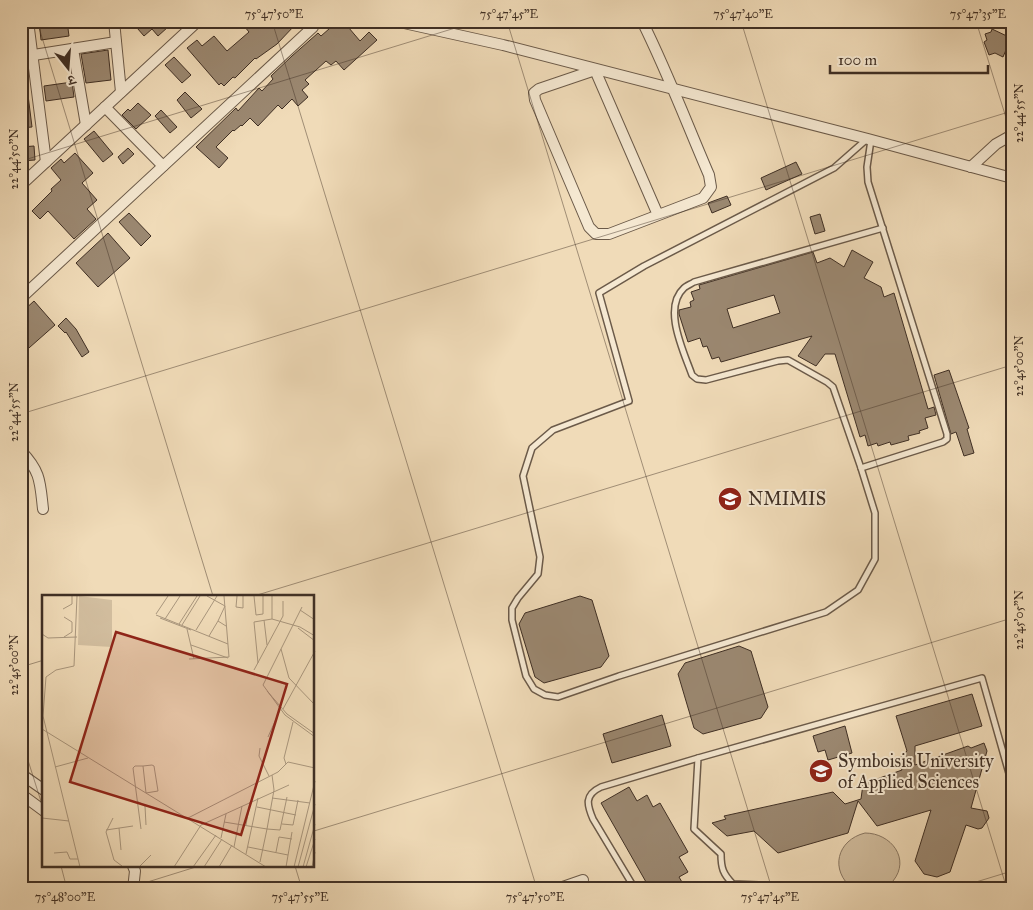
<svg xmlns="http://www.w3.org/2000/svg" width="1033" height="910" font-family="'IM FELL Great Primer','Noto Serif Devanagari',serif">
	<rect width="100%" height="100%" fill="#f0dbb8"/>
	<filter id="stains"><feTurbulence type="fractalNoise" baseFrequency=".004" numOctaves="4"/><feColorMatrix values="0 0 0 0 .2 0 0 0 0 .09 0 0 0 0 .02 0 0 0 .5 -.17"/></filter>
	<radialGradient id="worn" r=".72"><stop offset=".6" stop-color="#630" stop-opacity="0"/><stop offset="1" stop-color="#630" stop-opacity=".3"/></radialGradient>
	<path fill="#d2be9f" stroke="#887662" d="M865,833C891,833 911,859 893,881C891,884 888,888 884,889C875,891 862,889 853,889C829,870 837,840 865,833Z"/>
	<g fill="#9b8871" stroke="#3f2f24" fill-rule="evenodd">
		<polygon points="39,21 67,21 69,36 41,40"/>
		<polygon points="131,21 164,21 168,27 158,36 152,29 144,36"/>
		<polygon points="240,21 291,21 295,25 277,44 256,59 255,58 235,78 233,77 224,86 221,83 219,85 187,48 197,40 202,46 214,36 227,51 249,32"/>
		<polygon points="338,21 343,21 360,41 369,32 377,40 344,70 336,61 331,65 326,61 305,80 309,84 302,90 308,97 298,106 292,99 282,109 278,105 258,126 250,118 242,126 241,125 234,131 233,130 216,147 228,158 219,168 196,147 236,108 238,111 259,88 262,91 273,79 271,76 292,56 318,33 321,36"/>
		<polygon points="992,29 1011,38 1003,57 995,53 989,55 984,42 987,40 985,34 991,32"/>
		<polygon points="108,50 111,80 86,83 81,54"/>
		<polygon points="174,57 191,75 182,83 165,65"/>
		<polygon points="72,82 74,97 46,101 44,86"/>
		<polygon points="27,87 32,127 21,128 21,88"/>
		<polygon points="185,92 202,109 191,118 177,100"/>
		<polygon points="138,103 151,115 136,129 122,115 128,109 130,111"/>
		<polygon points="161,110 177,127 170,133 155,116"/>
		<polygon points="94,131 113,154 103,162 84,139"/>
		<polygon points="34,146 35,160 21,161 21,147"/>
		<polygon points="128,148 134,154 123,164 118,157"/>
		<polygon points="75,153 93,173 82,183 97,200 87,209 96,219 74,239 48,211 40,219 32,211 52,191 51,189 61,180 51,168 61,159 64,163"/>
		<polygon points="796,162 802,174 766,190 761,178"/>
		<polygon points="727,196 731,205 712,213 708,203"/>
		<polygon points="129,213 151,236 141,246 119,222"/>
		<polygon points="820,214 825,231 815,234 810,217"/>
		<polygon points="108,233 130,258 98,287 76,263"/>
		<path d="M852,250L873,262L864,278L881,287L884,297L894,293L928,409L934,407L936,415L925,418L928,428L919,431L920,433L908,436L909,440L891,445L890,442L878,446L877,443L868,446L865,435L860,437L835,354H825L816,366L798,356L812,336L721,362L719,357L712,359L707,346L703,347L700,338L688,342L679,314V310L691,307L690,302L694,300L691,292L700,289L699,285L813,252L817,263L830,258L844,267ZM774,295L780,313L733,328L727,309Z"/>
		<polygon points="34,301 55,325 21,355 21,324 29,317 23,311"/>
		<polygon points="66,318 76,329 89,352 82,357 66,332 65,333 58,326"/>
		<polygon points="949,370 969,428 967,429 974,453 964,456 956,432 951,434 934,375"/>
		<polygon points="580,596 592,600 609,656 601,667 544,683 535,677 519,624 525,613"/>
		<polygon points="739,646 751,651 768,707 761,718 703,734 694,728 678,674 685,663"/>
		<polygon points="972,694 982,726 915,746 915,765 968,746 971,748 984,743 987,751 971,808 987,811 989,818 982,828 978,829 966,825 950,872 937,877 924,874 915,861 931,810 877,826 858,801 848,833 778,853 754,831 727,836 712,823 726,819 724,816 833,792 845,804 861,799 863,784 902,770 898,762 898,759 907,751 896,716"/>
		<polygon points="662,715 671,746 612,763 603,734"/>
		<polygon points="845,726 852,753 828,760 825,750 818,752 813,736"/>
		<polygon points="629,787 637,801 647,795 653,807 660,803 688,852 679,857 688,872 679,877 686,889 650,889 601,803"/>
	</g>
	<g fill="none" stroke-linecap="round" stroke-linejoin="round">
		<g stroke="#6b5a49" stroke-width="8">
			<g id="lane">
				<path d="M867,139L834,168L644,266L599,293L629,401L553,430L532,448L523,476L540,557L538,574L518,598L512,608V620L526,676L534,689L545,695L558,697L619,676L826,612L858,590L875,559V513L861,468L833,387L827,382L788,360L778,361L706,380L697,379L692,375C684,352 662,308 684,288C686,286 691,284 694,282L883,228"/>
				<polyline points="861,468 943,442 947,439 947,434 868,182 867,167 871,140"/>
				<path d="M635,889L593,819C587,805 584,795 601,787L698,758"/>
				<path d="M764,889L759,885L733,884C723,874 721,868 721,854L694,829L698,758L982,678L1012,784"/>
			</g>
		</g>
		<g stroke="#6b5a49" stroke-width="12">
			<g id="street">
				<polyline points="28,21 46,162"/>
				<polyline points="114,21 121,92"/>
				<polyline points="395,21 503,45 868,139 1012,178"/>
				<path d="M642,21C667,71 687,124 709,175L711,187L703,198L609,234H596L589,227L535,100L534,93L539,89L595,70L658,215"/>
				<polyline points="73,49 86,125"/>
				<polyline points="21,57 116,42"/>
				<polyline points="105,107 163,166"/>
				<polyline points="971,167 996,144 1012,135"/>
				<polyline points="21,185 198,21"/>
				<polyline points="21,298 313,27 315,21"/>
				<path d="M21,451C41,472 40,482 43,509"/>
				<polyline points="21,774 44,790"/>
				<polyline points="21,794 44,811"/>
				<polyline points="133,889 135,871 133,866"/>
				<polyline points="557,889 583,880"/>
			</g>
		</g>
		<use href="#lane" stroke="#f5e8d1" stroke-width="5"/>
		<use href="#street" stroke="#f5e8d1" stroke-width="10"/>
	</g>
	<path fill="none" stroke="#3f2f24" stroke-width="1" stroke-opacity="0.45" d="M37,21L213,596M272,21L537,889M507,21L772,889M741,21L1007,889M976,21L1012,137M21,161L478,21M21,414L1012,111M254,596L1012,365M21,667L44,660M21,738L44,811M314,831L1012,618M61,866L67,889M295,866L302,889M125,889L199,866M953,889L1012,871"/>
	<defs>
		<g id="university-disc" transform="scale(1.25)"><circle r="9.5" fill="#8f2418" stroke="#f5e8d1"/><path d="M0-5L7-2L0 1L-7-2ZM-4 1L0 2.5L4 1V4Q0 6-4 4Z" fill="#fff"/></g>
	</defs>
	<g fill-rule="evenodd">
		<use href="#university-disc" x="730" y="499"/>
		<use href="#university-disc" x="821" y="771"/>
	</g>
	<g text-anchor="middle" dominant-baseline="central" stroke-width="4" stroke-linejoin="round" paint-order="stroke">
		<g font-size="18" fill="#3f2f24" stroke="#f5e8d1" text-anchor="start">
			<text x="748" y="499">NMIMIS</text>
			<text x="838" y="761">Symboisis University<tspan x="838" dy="21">of Applied Sciences</tspan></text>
		</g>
	</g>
	<g transform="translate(42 595)">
		<rect width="272" height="272" fill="#f0dbb8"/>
		<path d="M37,1L70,5V52L36,50Z" fill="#d2be9f"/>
		<path fill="none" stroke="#a9967d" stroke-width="1" d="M35,1L32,71L14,75L4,82L1,121L38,272M165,1L183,11L176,26M195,1L194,12L201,13V1M212,1L214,20L221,19V1M260,12L221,90L243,120L273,142M21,14L30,9V1M258,15L273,25M114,19L126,1M114,20L186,49M118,23L149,35M123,24L138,1M230,24L258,32L273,41M222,25L225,50M137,29L155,1M140,30L158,1M256,33L273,46M145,34L152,64M154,35L175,1M0,39L6,43L35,42M167,41L176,26L184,31M22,42L30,37V27L22,22M149,50L186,63M239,54L247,83L273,110M147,64L187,62L182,1M216,68L212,27L230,24V1M212,75L241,21V6M225,96L245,119L273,139M241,114L273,56M0,134L224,272M226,142L238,115M218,153L217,161L227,181M244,169L242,163L251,127M13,172L46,163M230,203L268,208M95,206L103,211L104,230M215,212L254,220M0,223L27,226M71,223L64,237L72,265L80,271M146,223L236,177L246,167L273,173M182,227L225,234L232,195L230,180M240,229L251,230L256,205M204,230L208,207M77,233L79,255M99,234L91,173L93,171H101L110,170L112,171L116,196L104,198L101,171M64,235L91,231M179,243L184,219M192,252L200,211M206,252L246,260M234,257L237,242L250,244M12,258L25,257L28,264H36M204,259L216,203M218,267L225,234L238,235L245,202M97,272L109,260M132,272L159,230L247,190M151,272L174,240M162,272L180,244M177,272L190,250M244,272L250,237M252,272L273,186M256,272L273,209M261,272L273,229M264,272L273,244M270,272L273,257"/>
		<path fill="#8f2418" fill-opacity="0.15" stroke="#8f2418" stroke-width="2.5" d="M74,37L245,89L199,240L28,187Z"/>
		<rect width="272" height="272" fill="none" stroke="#3f2f24" stroke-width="2.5"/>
	</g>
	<rect width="1033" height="910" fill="none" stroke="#f0dbb8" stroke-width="55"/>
	<g transform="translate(68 68) rotate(163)" stroke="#f5e8d1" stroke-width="4" paint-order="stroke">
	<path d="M0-4L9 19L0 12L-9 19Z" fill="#3f2f24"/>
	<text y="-8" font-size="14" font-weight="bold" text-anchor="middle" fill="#3f2f24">उ</text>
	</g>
	<path d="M830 65v8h158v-8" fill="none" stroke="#3f2f24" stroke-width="2.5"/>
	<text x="838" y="65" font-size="15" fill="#3f2f24" stroke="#f5e8d1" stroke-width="4" paint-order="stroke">100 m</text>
	<rect x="28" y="28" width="978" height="854" fill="none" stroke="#3f2f24" stroke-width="2"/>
	<g font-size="12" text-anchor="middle" fill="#3f2f24">
		<text x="274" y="18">75°47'50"E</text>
		<text x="509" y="18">75°47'45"E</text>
		<text x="743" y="18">75°47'40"E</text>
		<text x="978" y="18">75°47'35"E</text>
		<text transform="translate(1019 113) rotate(-90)" y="4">22°44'55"N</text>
		<text transform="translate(14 159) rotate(-90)" y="4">22°44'50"N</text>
		<text transform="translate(1019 366) rotate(-90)" y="4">22°45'00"N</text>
		<text transform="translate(14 412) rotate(-90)" y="4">22°44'55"N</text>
		<text transform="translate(1019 620) rotate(-90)" y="4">22°45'05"N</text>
		<text transform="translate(14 665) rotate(-90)" y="4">22°45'00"N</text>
		<text x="65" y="901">75°48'00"E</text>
		<text x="300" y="901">75°47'55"E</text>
		<text x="535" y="901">75°47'50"E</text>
		<text x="770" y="901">75°47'45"E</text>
	</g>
	<rect width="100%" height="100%" filter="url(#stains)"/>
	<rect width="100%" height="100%" fill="url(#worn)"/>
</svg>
